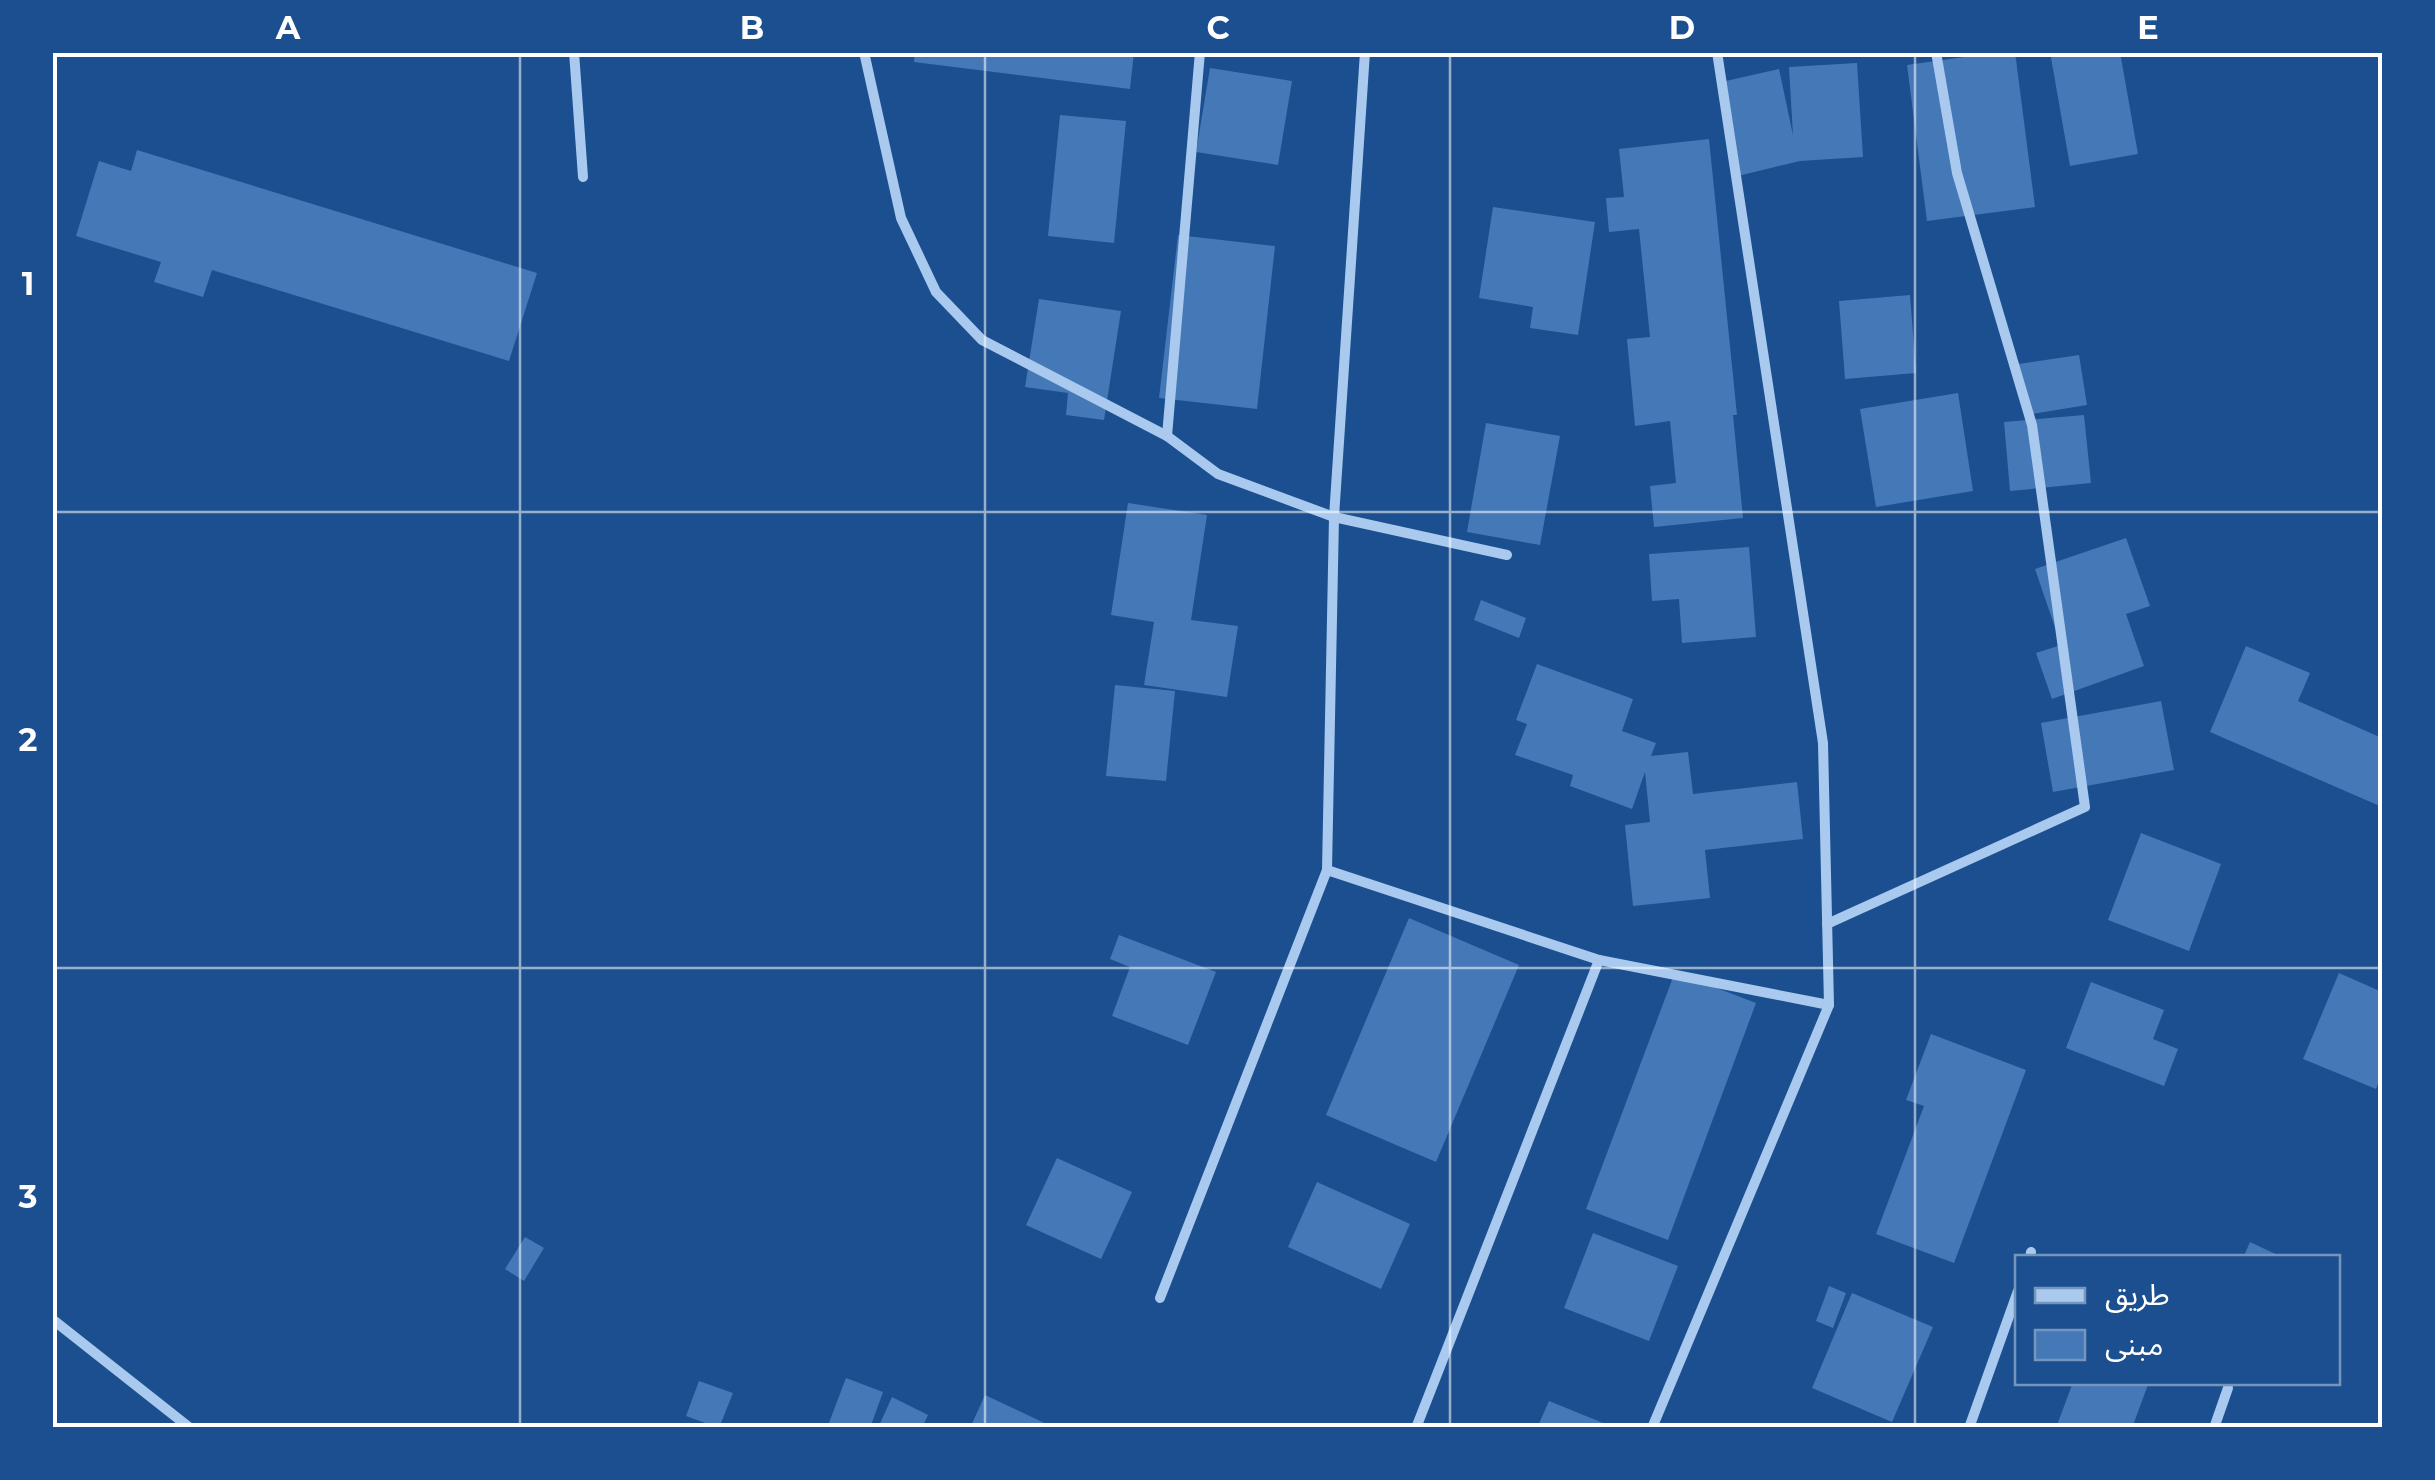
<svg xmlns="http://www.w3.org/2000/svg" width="2435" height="1480" font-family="Montserrat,'Noto Sans Arabic',sans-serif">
	<rect width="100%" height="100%" fill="#1b4f8f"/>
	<g fill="#4478b7">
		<polygon points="915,52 1134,52 1130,89 914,62"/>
		<polygon points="2000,52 2015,52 2035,207 1927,221 1907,65"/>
		<polygon points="2050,52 2120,52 2138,154 2070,166"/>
		<polygon points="1857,63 1863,157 1800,161 1738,176 1717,83 1779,69 1793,135 1789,67"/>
		<polygon points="1210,68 1292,81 1278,165 1196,152"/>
		<polygon points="1060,115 1126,121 1114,243 1048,236"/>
		<polygon points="1709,139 1737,415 1733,415 1743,518 1654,527 1650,486 1676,483 1670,421 1635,426 1627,339 1650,337 1639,229 1609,232 1606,198 1624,197 1619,149"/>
		<polygon points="137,150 537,273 509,361 212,270 203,297 154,282 161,262 76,236 99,161 131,171"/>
		<polygon points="1493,207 1595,222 1578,335 1530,328 1533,307 1479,298"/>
		<polygon points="1178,235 1275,246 1257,409 1159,398"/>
		<polygon points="1910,295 1916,373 1845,379 1839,301"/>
		<polygon points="1039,299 1121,311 1104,420 1066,415 1068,393 1025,387"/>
		<polygon points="2079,355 2087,405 2026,415 2018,364"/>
		<polygon points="1958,393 1973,491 1876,507 1860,409"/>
		<polygon points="2084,415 2091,483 2010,491 2004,422"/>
		<polygon points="1486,423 1560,436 1540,545 1467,532"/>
		<polygon points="1128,503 1207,515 1191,620 1238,626 1227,697 1144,685 1154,622 1111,615"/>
		<polygon points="2126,538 2150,606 2126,614 2144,666 2052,699 2036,653 2061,645 2035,569"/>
		<polygon points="1749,547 1756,637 1682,643 1679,599 1652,601 1649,554"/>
		<polygon points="1481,600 1526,618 1519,638 1474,620"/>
		<polygon points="2246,646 2310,673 2298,701 2382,738 2382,807 2210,732"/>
		<polygon points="1537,664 1633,699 1622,731 1656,743 1651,756 1688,752 1693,794 1797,782 1803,839 1705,850 1710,898 1633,906 1625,825 1650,822 1645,772 1632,809 1570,786 1573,775 1515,755 1527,724 1516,720"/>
		<polygon points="1115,685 1175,691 1166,781 1106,776"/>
		<polygon points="2161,701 2174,770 2053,792 2041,723"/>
		<polygon points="2141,833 2221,864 2189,951 2108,920"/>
		<polygon points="1409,918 1519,965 1436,1162 1326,1115"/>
		<polygon points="1119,935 1216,972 1188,1045 1112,1016 1130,967 1110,959"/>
		<polygon points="1675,972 1756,1003 1668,1240 1586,1209"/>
		<polygon points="2339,973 2382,992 2382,1074 2376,1089 2303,1059"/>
		<polygon points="2091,982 2164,1010 2153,1039 2178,1049 2164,1086 2066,1048"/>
		<polygon points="1931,1034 2026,1070 1954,1263 1876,1234 1924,1106 1906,1100"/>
		<polygon points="1057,1158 1132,1192 1101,1259 1026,1225"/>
		<polygon points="1317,1182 1410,1224 1381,1289 1288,1247"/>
		<polygon points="1593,1233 1678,1266 1649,1341 1564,1308"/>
		<polygon points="525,1237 544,1248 524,1281 505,1269"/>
		<polygon points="2250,1242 2284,1258 2243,1258"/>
		<polygon points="1829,1286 1846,1293 1833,1328 1816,1321"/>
		<polygon points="1852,1293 1933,1327 1892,1422 1812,1388"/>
		<polygon points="846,1378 883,1392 870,1428 827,1428"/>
		<polygon points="699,1381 733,1393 719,1428 686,1416"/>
		<polygon points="2073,1382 2149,1382 2132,1428 2056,1428"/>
		<polygon points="985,1395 1055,1428 970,1428"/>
		<polygon points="892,1397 928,1415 922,1428 878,1428"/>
		<polygon points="1549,1401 1613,1427 1613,1428 1537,1428"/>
	</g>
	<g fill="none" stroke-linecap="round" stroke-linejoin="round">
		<g stroke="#a9c9ee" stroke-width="10">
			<polyline points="574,52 583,177"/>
			<polyline points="864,52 901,218 936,292 982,340 1167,436 1218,474 1334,517 1507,555"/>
			<polyline points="1167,436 1200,52"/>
			<polyline points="1327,870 1599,960 1829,1005"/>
			<polyline points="1827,924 2085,807 2032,425 1957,173 1936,52"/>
			<polyline points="2030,1258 2031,1252"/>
			<polyline points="1160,1298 1327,870 1334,517 1365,52"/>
			<polyline points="52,1319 190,1428"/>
			<polyline points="1416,1428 1599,960"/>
			<polyline points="1652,1428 1829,1005 1823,743 1717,52"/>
			<polyline points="1969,1428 2018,1291"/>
			<polyline points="2214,1428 2228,1388"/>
		</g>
	</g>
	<path fill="none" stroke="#fff" stroke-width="2.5" stroke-opacity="0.55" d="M520,52V1428M985,52V1428M1450,52V1428M1915,52V1428M52,512H2382M52,968H2382"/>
	<rect width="2435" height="1480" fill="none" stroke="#1b4f8f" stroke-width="110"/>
	<rect x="2015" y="1255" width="325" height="130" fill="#1b4f8f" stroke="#7695bc" stroke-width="2.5"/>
	<rect x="2035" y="1288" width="50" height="15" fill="#a9c9ee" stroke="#7695bc" stroke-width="2.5"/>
	<text x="2105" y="1305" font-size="30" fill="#ffffff">طريق</text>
	<rect x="2035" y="1330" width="50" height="30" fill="#4478b7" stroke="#7695bc" stroke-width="2.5"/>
	<text x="2105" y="1355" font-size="30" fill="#ffffff">مبنى</text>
	<rect x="55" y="55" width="2325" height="1370" fill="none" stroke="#fff" stroke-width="4"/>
	<g font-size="32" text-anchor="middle" font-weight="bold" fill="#fff">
		<text x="288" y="39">A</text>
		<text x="752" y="39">B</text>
		<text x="1218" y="39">C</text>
		<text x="1682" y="39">D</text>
		<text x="2148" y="39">E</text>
		<text x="28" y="295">1</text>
		<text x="28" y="751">2</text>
		<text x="28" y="1208">3</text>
	</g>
</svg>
